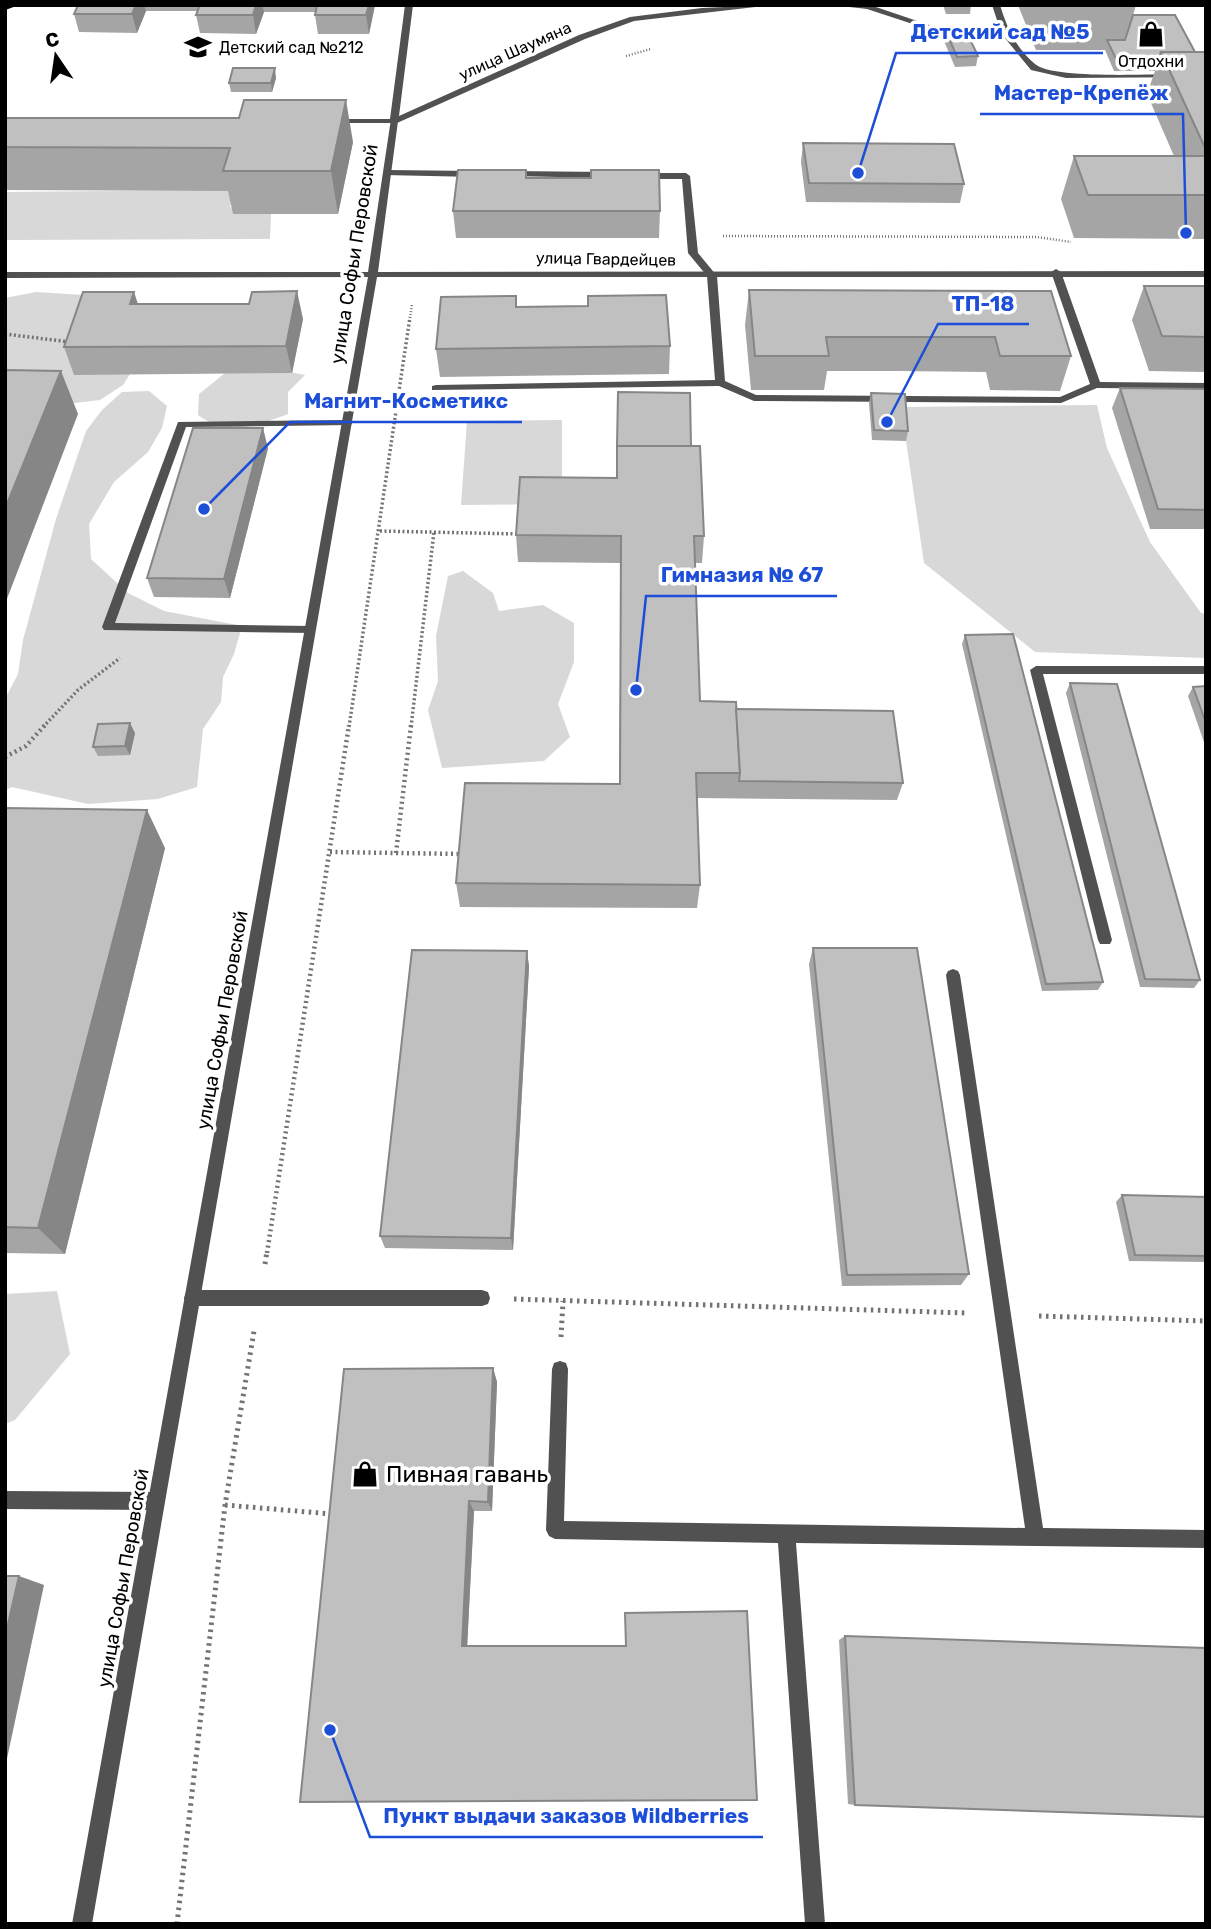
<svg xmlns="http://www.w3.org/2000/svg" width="1211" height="1929" font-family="Rubik,sans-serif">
	<rect width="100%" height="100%" fill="#fff"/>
	<g fill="#d8d8d8">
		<polygon points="234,190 230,207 271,214 270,239 5,240 5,192"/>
		<polygon points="36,292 100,296 132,371 123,385 100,400 5,411 5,298"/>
		<path d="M265,367L305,375L288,392V414C256,426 228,437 198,415L199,394L230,369Z"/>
		<polygon points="149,391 167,406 162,428 148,452 114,482 89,524 91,559 128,593 164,611 242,626 234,654 223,677 221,702 203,729 197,787 158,799 88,804 12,787 5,790 5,699 18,674 23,640 56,519 86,431 102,410 122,392"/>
		<polygon points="1097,405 1107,448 1150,542 1201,613 1206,614 1206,658 1035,652 924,563 901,407"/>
		<polygon points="562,420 562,504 461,505 467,421"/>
		<polygon points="463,571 493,593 499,611 543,605 574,623 574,662 558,704 570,737 544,761 442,768 428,710 438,681 436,636 448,576"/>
		<polygon points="57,1291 70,1354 15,1420 5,1424 5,1294"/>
	</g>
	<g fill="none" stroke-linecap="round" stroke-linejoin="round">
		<g stroke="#737373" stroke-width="2.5" stroke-dasharray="1 2" stroke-linecap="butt">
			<polyline points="626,56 651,49"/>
			<polyline points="723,236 1037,237 1071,242"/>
			<polyline points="410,318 412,304"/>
		</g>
		<g stroke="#737373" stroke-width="3.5" stroke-dasharray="2 2.5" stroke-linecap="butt">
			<polyline points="5,334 70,342"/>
			<polyline points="380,531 519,534"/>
			<polyline points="43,727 78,690 120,658"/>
			<polyline points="349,727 410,317"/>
			<polyline points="411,727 434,532"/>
		</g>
		<g stroke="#737373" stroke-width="4.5" stroke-dasharray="2 3.5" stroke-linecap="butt">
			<polyline points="5,757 26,746 45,725"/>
			<polyline points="330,852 396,853 411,725"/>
			<polyline points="396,853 465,854"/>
			<polyline points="267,1253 349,725"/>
		</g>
		<g stroke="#737373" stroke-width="5" stroke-dasharray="2.5 4.5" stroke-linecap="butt">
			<polyline points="265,1264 267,1251"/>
			<polyline points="514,1299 967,1313"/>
			<polyline points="1039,1316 1206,1321"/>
			<polyline points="561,1337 563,1301"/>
			<polyline points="225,1505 332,1514"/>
			<polyline points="177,1924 225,1505 254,1331"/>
		</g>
		<g fill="#515151" fill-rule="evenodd">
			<polygon points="405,5 413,5 399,116 579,35 630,17 702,8 772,5 634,21 585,39 397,123 329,123 328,121 332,119 390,119"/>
			<path d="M832,5H870L932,26L1001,32L992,5H1000C1007,28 1016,48 1035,64C1054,81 1175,73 1206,73V77L1066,78L1031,70L1004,37L931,30L867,9Z"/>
			<polygon points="387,170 476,171 480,174 476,177 384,175 384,171"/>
			<polygon points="507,171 609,172 613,175 609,178 504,176 504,172"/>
			<polygon points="686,173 690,176 698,253 717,276 725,381 756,395 1060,397 1090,384 1051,272 1056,269 1061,272 1100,382 1206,383 1206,389 1097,388 1061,403 754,401 719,386 432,390 432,386 436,385 715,380 707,276 688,253 682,179 640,179 636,176 640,173"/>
			<polygon points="347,420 352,423 351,425 186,427 115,623 310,626 314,627 314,633 104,630 102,627 178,422"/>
			<polygon points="1036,666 1206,666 1206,674 1043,674 1112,940 1110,944 1100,944 1098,940 1030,670"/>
			<polygon points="953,969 958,971 960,975 1043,1528 1206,1530 1206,1548 796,1543 825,1924 805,1924 778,1543 555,1539 549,1536 546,1530 552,1369 554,1363 560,1361 566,1363 568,1369 564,1521 1025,1528 946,975 948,971"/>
			<polygon points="192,1290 482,1290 488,1292 490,1298 488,1304 482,1306 192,1306 186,1304 184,1298 186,1292"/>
			<polygon points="5,1491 156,1492 162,1495 165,1501 162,1507 156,1510 5,1509"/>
		</g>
		<polygon fill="#515151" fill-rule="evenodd" points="391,119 398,121 378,272 1206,271 1206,277 377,277 92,1924 72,1924 368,277 5,278 5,272 368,272"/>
		<polyline stroke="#000" stroke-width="2" points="5,9 16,5"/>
	</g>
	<g fill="#a5a5a5">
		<polygon points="78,5 375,5 369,34 318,34 315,15 315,12 264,12 256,34 200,33 196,15 197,11 146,11 137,33 79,32 74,14"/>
		<polygon points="943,5 971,5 970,14 946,14"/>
		<polygon points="1018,5 1136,5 1133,15 1195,52 1206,52 1206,239 1074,238 1061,199 1074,156 1174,156 1147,94 1155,71 1114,71 1105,50 1036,50"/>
		<polygon points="946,31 978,56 976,66 955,67 944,41"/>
		<polygon points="276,78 272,92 231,92 229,83"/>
		<polygon points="5,118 353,142 338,214 233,214 228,191 5,190"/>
		<polygon points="803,143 964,184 960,203 806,202 801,162"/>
		<polygon points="526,170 527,178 660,211 659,238 456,238 453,211"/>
		<polygon points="1144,286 1206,286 1206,372 1149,371 1132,320"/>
		<polygon points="749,290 1051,291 1071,356 1060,391 990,390 986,372 897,371 827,371 824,390 751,390 745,325"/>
		<polygon points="138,304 303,319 292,373 74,375 64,347"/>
		<polygon points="670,346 669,374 440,377 436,349"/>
		<polygon points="1120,388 1206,389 1206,529 1150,529 1112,408"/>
		<polygon points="871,393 908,431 906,441 872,440 869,403"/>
		<polygon points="691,446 704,536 702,563 695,563 700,701 736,709 903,783 897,800 697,798 700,885 697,908 460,907 456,883 619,784 621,563 518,562 516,535 617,478"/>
		<polygon points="268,448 230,598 154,597 147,578"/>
		<polygon points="965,635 1103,982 1098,990 1042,991 962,644"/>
		<polygon points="1070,683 1200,980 1194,988 1140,987 1066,693"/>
		<polygon points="1206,686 1206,748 1188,696 1193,687"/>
		<polygon points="135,733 130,755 98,756 93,747"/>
		<polygon points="5,808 165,848 65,1254 5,1253"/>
		<polygon points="813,948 969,1274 961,1285 842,1286 809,964"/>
		<polygon points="527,951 529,967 513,1250 385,1248 380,1236"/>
		<polygon points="1122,1195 1206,1197 1206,1262 1129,1261 1116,1202"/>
		<polygon points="493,1368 497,1382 492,1511 474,1511 467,1646 625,1646 625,1613 747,1611 300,1802"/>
		<polygon points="845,1636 855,1805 848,1804 839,1640"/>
	</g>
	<g fill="#868686">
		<polygon points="136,5 144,5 146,11 137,33 132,14"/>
		<polygon points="256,5 262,5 264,12 256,34 253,15"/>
		<polygon points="369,5 375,5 369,34 366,15"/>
		<polygon points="275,68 276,78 272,92 271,83"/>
		<polygon points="346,100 353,142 338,214 331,171"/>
		<polygon points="297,291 303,319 292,373 286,346"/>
		<polygon points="134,292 143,319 130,304"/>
		<polygon points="61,371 78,414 5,604 5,509"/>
		<polygon points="263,428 268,448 230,598 224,579"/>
		<polygon points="130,723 135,733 130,755 125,746"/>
		<polygon points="147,810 165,848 65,1254 38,1228"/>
		<polygon points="527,951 529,967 513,1250 511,1238"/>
		<polygon points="493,1368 497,1382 492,1511 488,1502"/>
		<polygon points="469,1501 474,1511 467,1650 462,1646"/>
		<polygon points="19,1576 44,1585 5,1768 5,1637"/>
	</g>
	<g fill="#c0c0c0" stroke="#868686" stroke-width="2">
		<polygon points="78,5 136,5 132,14 74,14"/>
		<polygon points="200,5 256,5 253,15 196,15"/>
		<polygon points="317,5 369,5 366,15 315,15"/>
		<polygon points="1133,15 1175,15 1195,52 1161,52 1158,61 1117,61 1107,40 1125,40"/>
		<polygon points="946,31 966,31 978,56 957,57"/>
		<polygon points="1161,52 1206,52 1206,150"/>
		<polygon points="233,68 275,68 271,83 229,83"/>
		<polygon points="244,100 346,100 331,171 223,171 230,148 5,147 5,118 239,118"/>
		<polygon points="803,143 954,144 964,184 809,183"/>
		<polygon points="1074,156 1206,156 1206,195 1088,195"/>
		<polygon points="458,170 526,170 526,178 591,178 591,170 659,170 660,211 453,211"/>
		<polygon points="1144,286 1206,286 1206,337 1162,336"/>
		<polygon points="749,290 1051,291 1071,356 1000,356 995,337 826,337 829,356 755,356"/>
		<polygon points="297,291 286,346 64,347 83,292 134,292 130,304 249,304 252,292"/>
		<polygon points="666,295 670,346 436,349 441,297 516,296 516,307 588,306 588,296"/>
		<polygon points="5,370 61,371 5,509"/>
		<polygon points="1120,388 1206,389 1206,510 1158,509"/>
		<polygon points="618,392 690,393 691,446 617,446"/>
		<polygon points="871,393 905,394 908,431 874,430"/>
		<polygon points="193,428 263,428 224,579 147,578"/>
		<polygon points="617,446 700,446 704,536 694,536 700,701 736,702 740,773 696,773 700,885 456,883 465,783 620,784 621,536 516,535 520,477 617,478"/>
		<polygon points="1013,634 1103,982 1046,984 965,635"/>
		<polygon points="1070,683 1117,684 1200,980 1145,979"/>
		<polygon points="1206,686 1206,723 1193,687"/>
		<polygon points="736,709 893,711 903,783 739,781 740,773"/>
		<polygon points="130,723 125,746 93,747 98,724"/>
		<polygon points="5,808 147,810 38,1228 5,1227"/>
		<polygon points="813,948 917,948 969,1274 847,1275"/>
		<polygon points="412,950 527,951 511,1238 380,1236"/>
		<polygon points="1122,1195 1206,1197 1206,1256 1135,1255"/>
		<polygon points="493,1368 488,1502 469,1501 462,1646 626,1646 625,1613 747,1611 757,1800 300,1802 344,1369"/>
		<polygon points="5,1576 19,1576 5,1637"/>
		<polygon points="845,1636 1206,1648 1206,1817 855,1805"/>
	</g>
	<defs>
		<g id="shop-bare" transform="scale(2.1)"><path d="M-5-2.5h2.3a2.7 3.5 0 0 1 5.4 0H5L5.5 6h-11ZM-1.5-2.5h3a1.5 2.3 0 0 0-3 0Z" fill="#000" stroke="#fff" stroke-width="2.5" paint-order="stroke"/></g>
		<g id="school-bare" transform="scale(2.1)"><path d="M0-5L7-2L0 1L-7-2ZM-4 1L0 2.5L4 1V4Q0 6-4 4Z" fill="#000" stroke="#fff" stroke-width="2.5" paint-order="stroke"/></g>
	</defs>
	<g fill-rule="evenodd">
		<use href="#shop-bare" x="1151" y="34"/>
		<use href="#school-bare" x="198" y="47"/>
		<use href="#shop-bare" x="365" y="1474"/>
	</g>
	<g text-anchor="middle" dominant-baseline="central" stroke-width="7" stroke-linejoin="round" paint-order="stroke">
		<g font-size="16" fill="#000" stroke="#fff" text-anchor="start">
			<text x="219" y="47">Детский сад №212</text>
			<text x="1151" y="61" text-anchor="middle">Отдохни</text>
		</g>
		<g font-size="16" fill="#000" stroke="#fff">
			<text transform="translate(515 51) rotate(-24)">улица Шаумяна</text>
			<text transform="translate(606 259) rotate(1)">улица Гвардейцев</text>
		</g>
		<g font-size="19" fill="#000" stroke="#fff">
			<text transform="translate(354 254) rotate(-81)">улица Софьи Перовской</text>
			<text transform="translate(222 1020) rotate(-80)">улица Софьи Перовской</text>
			<text transform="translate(123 1578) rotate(-80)">улица Софьи Перовской</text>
		</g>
		<g font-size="23" fill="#000" stroke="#fff" text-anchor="start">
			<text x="386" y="1474">Пивная гавань</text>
		</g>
	</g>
	<path fill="none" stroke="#1d4ed8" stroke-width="2.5" d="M858 173L896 53H1103M1186 233L1183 114H980M887 422L938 324H1029M204 509L290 422H522M636 690L646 596H837M330 1730L370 1837H763"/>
	<g fill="#1d4ed8" stroke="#fff" stroke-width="2.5">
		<circle cx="858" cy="173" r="7"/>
		<circle cx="1186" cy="233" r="7"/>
		<circle cx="887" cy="422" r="7"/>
		<circle cx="204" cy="509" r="7"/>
		<circle cx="636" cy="690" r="7"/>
		<circle cx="330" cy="1730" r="7"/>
	</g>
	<g font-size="21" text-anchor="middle" font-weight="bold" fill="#1d4ed8" stroke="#fff" stroke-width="7" stroke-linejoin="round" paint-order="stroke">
		<text x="1000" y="39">Детский сад №5</text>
		<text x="1081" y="100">Мастер-Крепёж</text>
		<text x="983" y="311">ТП-18</text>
		<text x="406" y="408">Магнит-Косметикс</text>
		<text x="742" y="582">Гимназия № 67</text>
		<text x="566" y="1823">Пункт выдачи заказов Wildberries</text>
	</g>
	<rect width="1211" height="1929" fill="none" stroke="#000000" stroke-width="14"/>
	<g transform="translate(56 56) rotate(347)" stroke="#ffffff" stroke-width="5" paint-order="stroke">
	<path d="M0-5L12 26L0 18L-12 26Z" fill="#000000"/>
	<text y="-10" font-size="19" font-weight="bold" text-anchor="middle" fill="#000000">С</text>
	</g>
</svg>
